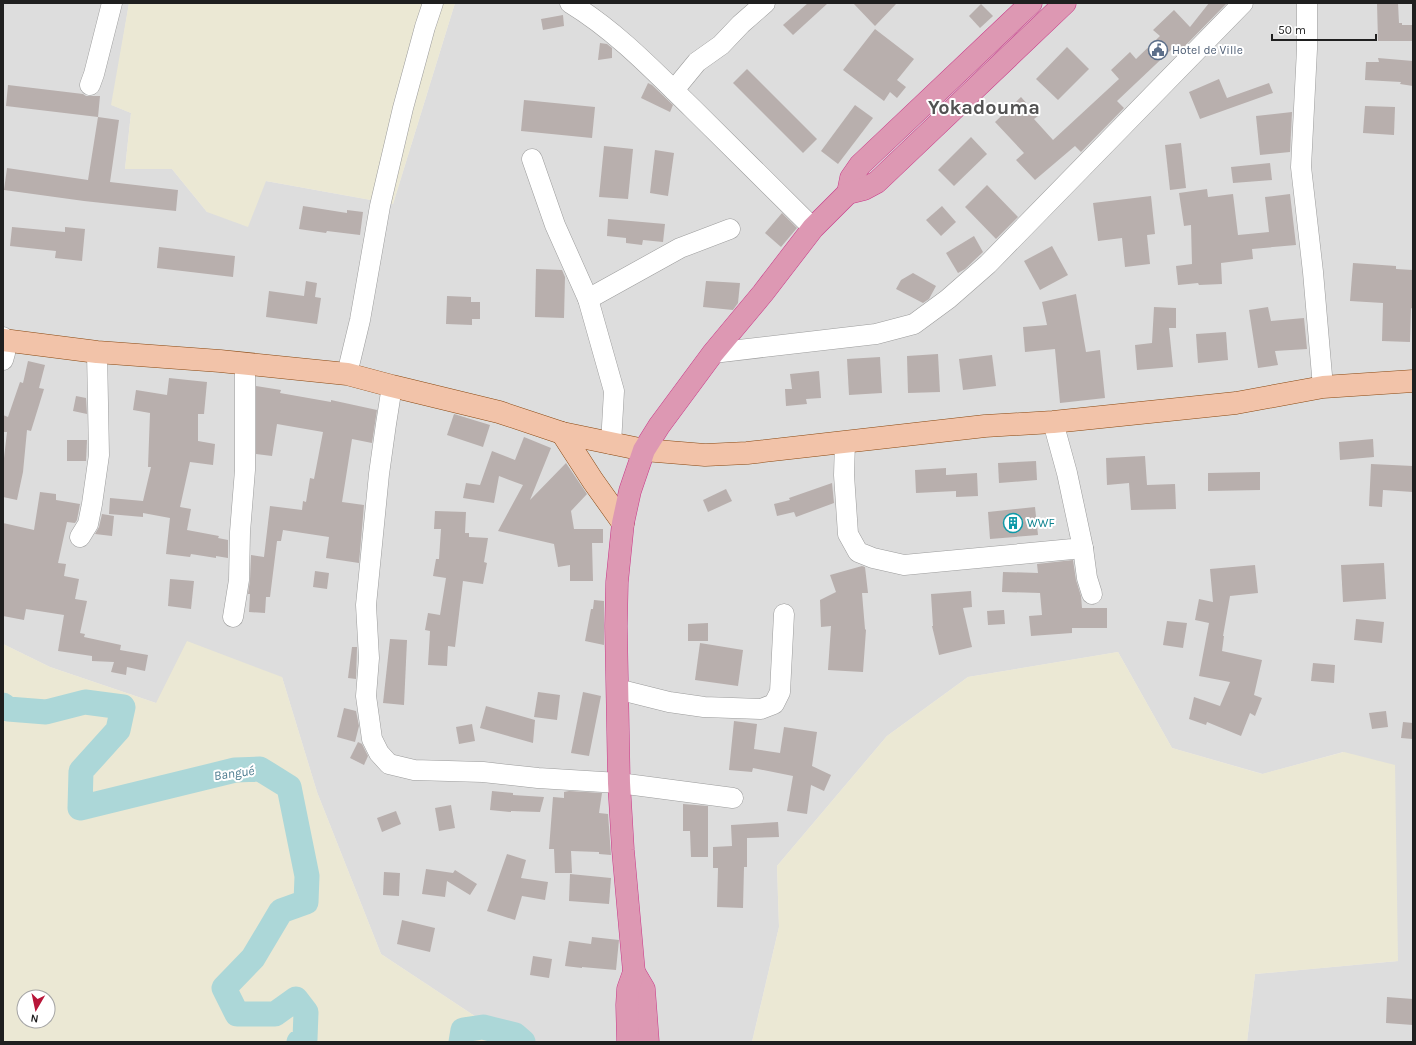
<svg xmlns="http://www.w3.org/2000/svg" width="1416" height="1045" font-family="Karla,sans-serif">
	<rect width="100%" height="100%" fill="#efebe7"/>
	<polygon fill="#ddd" points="3,3 129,3 112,105 131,113 125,169 172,169 207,212 266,181 393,204 455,3 1413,3 1413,1042 1247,1042 1255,974 1398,961 1343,752 1263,774 1172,748 1118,652 968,677 887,736 777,866 779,927 752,1042 514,1042 381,954 317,792 282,677 156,703 50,667 3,644"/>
	<g fill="#ebe8d4" fill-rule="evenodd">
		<polygon points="129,3 455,3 393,204 266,181 248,227 207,212 172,169 125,169 131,113 111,105"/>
		<path d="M187,641L282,677L317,792L381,954L514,1042H3V644L50,667L156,703ZM24,997H48V1021H24Z"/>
		<polygon points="1118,652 1172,748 1262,774 1344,752 1395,765 1398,961 1255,974 1247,1042 752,1042 779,927 777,866 887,736 968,677"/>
	</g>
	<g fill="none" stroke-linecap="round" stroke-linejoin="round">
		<g stroke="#acd7d8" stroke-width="25">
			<polyline points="3,705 8,709 46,712 85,702 123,707 118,730 81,771 80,808 235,770 260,769 289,787 307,876 306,902 281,911 253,958 224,988 237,1014 275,1014 296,999 306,1012 305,1039 299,1042"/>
			<polyline points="461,1042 463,1030 483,1027 515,1035 523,1042"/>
		</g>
	</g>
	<g fill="#b8afad">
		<polygon points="808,3 828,3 793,35 783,25"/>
		<polygon points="853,3 897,3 875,26"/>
		<polygon points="1209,3 1227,3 1178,53 1173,48 1117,101 1124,108 1081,152 1075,146 1035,180 1016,160 1024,153 995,122 1021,97 1038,116 1034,119 1053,140 1119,79 1111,70 1130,52 1136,59 1160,36 1153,30 1174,10 1190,27"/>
		<polygon points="1377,3 1398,3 1399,23 1402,23 1402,25 1413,25 1413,41 1378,41"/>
		<polygon points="981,4 993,16 980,28 969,16"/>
		<polygon points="563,15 564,26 543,30 541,19"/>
		<polygon points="875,29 914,59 897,80 906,87 897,98 890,92 884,101 843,70"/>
		<polygon points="600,43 607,44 612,48 612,58 598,60"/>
		<polygon points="1067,47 1089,69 1058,100 1036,79"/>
		<polygon points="1378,58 1413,61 1413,86 1400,84 1401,82 1365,80 1366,62 1379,62"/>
		<polygon points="747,69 817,139 803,153 733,83"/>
		<polygon points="1219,79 1227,98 1269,83 1273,93 1200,119 1189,92"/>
		<polygon points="648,83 652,85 673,105 670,112 641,98"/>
		<polygon points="8,85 83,94 86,96 100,96 98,117 6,106"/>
		<polygon points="524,100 595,107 592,138 521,131"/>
		<polygon points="855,105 873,118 838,164 821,151"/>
		<polygon points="1365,106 1395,107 1394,135 1363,133"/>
		<polygon points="1292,112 1290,152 1260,155 1256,116"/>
		<polygon points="98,117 119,120 110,182 178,190 176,211 84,201 4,190 7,168 88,180"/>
		<polygon points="971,137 987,154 954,186 938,170"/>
		<polygon points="1181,143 1186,188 1170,190 1165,145"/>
		<polygon points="604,146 633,149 628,199 599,197"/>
		<polygon points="655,150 674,153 668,196 650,193"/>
		<polygon points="1270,163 1272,180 1233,183 1231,167"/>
		<polygon points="987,185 1018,217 996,239 965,207"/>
		<polygon points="1207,189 1208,197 1233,194 1238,235 1269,232 1265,197 1290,194 1296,245 1252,249 1253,259 1221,263 1222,284 1199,285 1198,283 1178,285 1176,266 1192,264 1191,225 1184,226 1179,193"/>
		<polygon points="1151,196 1155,234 1147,235 1150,264 1125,267 1122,238 1098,241 1093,203"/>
		<polygon points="303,206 347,213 347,210 363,212 360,235 327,231 326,233 299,229"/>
		<polygon points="942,206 956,222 941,236 926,220"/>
		<polygon points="782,213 797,228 781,247 765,233"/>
		<polygon points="608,219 665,224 663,242 643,240 642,245 626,243 626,238 607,236"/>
		<polygon points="12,227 65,232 65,227 85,229 82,261 55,258 56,251 10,246"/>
		<polygon points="974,236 983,252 965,269 958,273 946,253"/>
		<polygon points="1052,246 1068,275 1040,290 1024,261"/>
		<polygon points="159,247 235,256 233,277 157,268"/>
		<polygon points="1353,263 1396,266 1396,269 1413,270 1413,309 1411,308 1410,342 1382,341 1383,303 1350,301"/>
		<polygon points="536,269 562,270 565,277 564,318 535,317"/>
		<polygon points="913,273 936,286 929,299 923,303 896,289 901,280"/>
		<polygon points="306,281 317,283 315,297 321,298 317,324 266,317 269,291 304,296"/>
		<polygon points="706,281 740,283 738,303 733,310 703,307"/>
		<polygon points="1076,294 1086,352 1100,350 1105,398 1060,403 1055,349 1025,352 1023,327 1047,325 1042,302"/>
		<polygon points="447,296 471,297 471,302 480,302 480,319 472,319 472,325 446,324"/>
		<polygon points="1154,307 1176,308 1176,328 1169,328 1173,367 1137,370 1135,345 1152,343"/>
		<polygon points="1268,307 1271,321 1304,318 1307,349 1275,351 1278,365 1258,368 1249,310"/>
		<polygon points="1226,332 1228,360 1198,363 1196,334"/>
		<polygon points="938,354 940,392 908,393 907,356"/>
		<polygon points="992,355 996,386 963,390 959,359"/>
		<polygon points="880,357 882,393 849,395 847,359"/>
		<polygon points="28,361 45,365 39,388 44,389 31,431 27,430 23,472 17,500 3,497 3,467 7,432 3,432 3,415 8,417 20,382 23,383"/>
		<polygon points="819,371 821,398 806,399 807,404 786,406 785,389 792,389 790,374"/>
		<polygon points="169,378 207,382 204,414 198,414 198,441 215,444 213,465 190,462 180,507 191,509 187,530 219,536 218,538 228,540 228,558 216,556 216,558 191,554 190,557 166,554 170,518 143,513 143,517 109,514 110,498 143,501 151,467 148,467 150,413 133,410 136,390 167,395"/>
		<polygon points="256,386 281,390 280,393 331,402 331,400 377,410 372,443 352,439 342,502 364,505 359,563 326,558 329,537 283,530 281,541 277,541 270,597 266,597 265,613 249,612 250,594 248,594 250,580 251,555 264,557 270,506 302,510 303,501 306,502 310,478 314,479 323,432 277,424 272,456 256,454"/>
		<polygon points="76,396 86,398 87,414 73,411"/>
		<polygon points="454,414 490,425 483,447 447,435"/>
		<polygon points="524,437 551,448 530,500 566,463 587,494 571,511 574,529 603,529 603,543 592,543 593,581 570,581 570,565 558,567 554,544 498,531 523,485 499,476 494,503 463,498 466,483 480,485 492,451 515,460"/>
		<polygon points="1373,439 1374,457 1340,460 1339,442"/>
		<polygon points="67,440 87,440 86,461 67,461"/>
		<polygon points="1145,456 1147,485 1175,484 1176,509 1131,510 1129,483 1107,485 1106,458"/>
		<polygon points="1036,461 1037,480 999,483 998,463"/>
		<polygon points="1371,464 1413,466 1413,492 1383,490 1382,507 1369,506"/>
		<polygon points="946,468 946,475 977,473 978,496 956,497 956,491 916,493 915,470"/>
		<polygon points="1260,472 1260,490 1208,491 1208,473"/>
		<polygon points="832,483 834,503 796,517 794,512 777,516 774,504 790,500 789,498"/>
		<polygon points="726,489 732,501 708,512 703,500"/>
		<polygon points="40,492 56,494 56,500 80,504 77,520 75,523 67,522 58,563 66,564 64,576 79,579 75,599 87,601 80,633 85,634 84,637 121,645 120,650 148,655 145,671 127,667 126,675 111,672 114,662 92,661 92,656 58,651 64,615 26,609 24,620 3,616 3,523 34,530"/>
		<polygon points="1035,507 1038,535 990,539 988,512"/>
		<polygon points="435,511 466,512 465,533 469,533 469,537 488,538 484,562 487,563 483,584 463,581 455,647 448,646 447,666 428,665 430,631 425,630 428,613 440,615 446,578 433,576 436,559 439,559 441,529 434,529"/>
		<polygon points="102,514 114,516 112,536 95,534 99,527"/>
		<polygon points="1073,560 1076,580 1081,596 1082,608 1107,608 1107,628 1072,628 1072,633 1031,636 1029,616 1042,615 1040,593 1002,592 1003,572 1038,573 1037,564"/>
		<polygon points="1384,563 1386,599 1343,602 1341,565"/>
		<polygon points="1255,565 1258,593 1230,596 1223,636 1224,636 1222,651 1262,660 1254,695 1262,698 1255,716 1250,713 1241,736 1207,722 1206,725 1189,719 1194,697 1220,706 1230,682 1199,676 1209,623 1195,620 1199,599 1213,602 1210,569"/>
		<polygon points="862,566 865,567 868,593 862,593 865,629 866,630 863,672 828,670 831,626 821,627 820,600 836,592 830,575"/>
		<polygon points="315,571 329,573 327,589 313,587"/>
		<polygon points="170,579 194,581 191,609 168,606"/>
		<polygon points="971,591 972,607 963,608 972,647 939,655 932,626 933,626 931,594"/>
		<polygon points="594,600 604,601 604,645 585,641 591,609 593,609"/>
		<polygon points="1004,610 1005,624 988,625 987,611"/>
		<polygon points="1356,619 1384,622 1382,643 1354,640"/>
		<polygon points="1167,621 1187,623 1183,648 1163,645"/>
		<polygon points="708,623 708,641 688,641 688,624"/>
		<polygon points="390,639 407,640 404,705 383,703"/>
		<polygon points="700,643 743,650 738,686 695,680"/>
		<polygon points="352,647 357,647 356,679 348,678"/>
		<polygon points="1313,663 1335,665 1334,683 1311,681"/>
		<polygon points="538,692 560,695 557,720 534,717"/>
		<polygon points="583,692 601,696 589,756 571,753"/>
		<polygon points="486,706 535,720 533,743 480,728"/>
		<polygon points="344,708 356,711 359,726 355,742 337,737"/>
		<polygon points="1386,711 1388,727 1372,729 1369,713"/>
		<polygon points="734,721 757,724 754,749 780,753 784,727 817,732 812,766 831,775 824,791 811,785 807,814 787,811 793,776 753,768 752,772 729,770"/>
		<polygon points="1403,722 1413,723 1413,739 1401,738"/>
		<polygon points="472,724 475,741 459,744 456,727"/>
		<polygon points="358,742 362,744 368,756 364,765 350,758"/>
		<polygon points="492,791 513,793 513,795 544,797 540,812 511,811 511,812 490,810"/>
		<polygon points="569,791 602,793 599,813 608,814 611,855 599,854 599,852 571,851 572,873 555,873 554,849 549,849 553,797 564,798 564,792"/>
		<polygon points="683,804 708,806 708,857 691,857 690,831 683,831"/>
		<polygon points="451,805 455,828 439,831 435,808"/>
		<polygon points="396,811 401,824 382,832 377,818"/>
		<polygon points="778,822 779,837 747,838 747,867 744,867 743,908 717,907 718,868 713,868 713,847 732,846 731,825"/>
		<polygon points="507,854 526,860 521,878 548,882 545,900 522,896 515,920 487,911"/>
		<polygon points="426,869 453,873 455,870 477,884 470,895 447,881 445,897 422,894"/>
		<polygon points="384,872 400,873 399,896 383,895"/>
		<polygon points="570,874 611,878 609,904 569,901"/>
		<polygon points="402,920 435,928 430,952 397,944"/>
		<polygon points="592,937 619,940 616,970 582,967 582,968 565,966 569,941 591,944"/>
		<polygon points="533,956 552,959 549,978 530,975"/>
		<polygon points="1387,997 1413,999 1413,1025 1386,1023"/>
	</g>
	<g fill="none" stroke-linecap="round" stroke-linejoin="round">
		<g stroke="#9c9c9c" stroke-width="21">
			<g id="minor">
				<path d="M570,3C616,31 653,70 692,108C732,148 773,188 813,228"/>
				<polyline points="1307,3 1307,49 1301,167 1313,272 1323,387"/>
				<polyline points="90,85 94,74 112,3"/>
				<polyline points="674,90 697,62 721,45 741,24 765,3"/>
				<polyline points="532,159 555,225 588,299 614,391 611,444"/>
				<polyline points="588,299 680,248 730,229"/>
				<polyline points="3,337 5,340 5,353 3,360"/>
				<polyline points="713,353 876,334 914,324 948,299 988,264 1243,3"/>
				<polyline points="347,374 360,320 380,206 403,108 425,27 433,3"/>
				<polyline points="392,386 386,424 379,474 366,605 369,658 366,696 372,739 379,753 389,764 414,770 483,772 538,778 619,783 733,798"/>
				<polyline points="845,442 844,475 848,534 858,552 873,558 904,565 1083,548 1067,473 1053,422"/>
				<polyline points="80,537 88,524 92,504 99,455 97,352"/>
				<polyline points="1083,548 1087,578 1092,594"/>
				<polyline points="233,617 239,580 240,532 245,470 245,363"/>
				<polyline points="617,689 669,702 704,707 761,709 774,704 780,692 784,614"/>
			</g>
		</g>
		<g stroke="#8a4811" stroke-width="23">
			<g id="major">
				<polyline points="3,340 97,352 220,361 347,374 392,386 499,412 562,433 644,450 705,455 747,453 985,426 1053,422 1236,403 1323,387 1413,381"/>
				<polyline points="562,433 593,481 623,523"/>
			</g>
		</g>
		<g stroke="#c83988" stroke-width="23">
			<g id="highway">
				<polyline points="848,193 851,178 860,165 1031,3"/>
				<polyline points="634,972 644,989 648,1042"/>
				<polyline points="628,1042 627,1005 628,989 634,972 623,850 619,783 616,626 617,582 623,523 630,491 644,450 659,426 713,353 763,293 813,228 848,193 864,189 877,182 1065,3"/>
			</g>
		</g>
		<use href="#minor" stroke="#fff" stroke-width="20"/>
		<use href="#major" stroke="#f2c3a9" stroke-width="22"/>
		<use href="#highway" stroke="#dd98b3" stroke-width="22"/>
	</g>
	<defs>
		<g id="civic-ring" transform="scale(1)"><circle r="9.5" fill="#fff" stroke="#5c6f8a" stroke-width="1.5"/><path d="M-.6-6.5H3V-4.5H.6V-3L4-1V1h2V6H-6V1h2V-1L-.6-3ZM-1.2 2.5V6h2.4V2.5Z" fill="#5c6f8a"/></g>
		<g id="building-ring" transform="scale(1)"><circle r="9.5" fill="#fff" stroke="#0f9aa8" stroke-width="1.5"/><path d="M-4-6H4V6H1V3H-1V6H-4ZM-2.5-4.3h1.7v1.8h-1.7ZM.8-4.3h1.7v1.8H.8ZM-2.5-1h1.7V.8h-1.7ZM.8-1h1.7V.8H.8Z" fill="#0f9aa8"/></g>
	</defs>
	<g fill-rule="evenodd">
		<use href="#civic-ring" x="1158" y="50"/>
		<use href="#building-ring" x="1013" y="523"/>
	</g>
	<g text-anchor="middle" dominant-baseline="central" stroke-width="4" stroke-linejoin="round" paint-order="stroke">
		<g font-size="12" fill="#4e5e75" stroke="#fff" text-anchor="start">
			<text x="1172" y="50">Hotel de Ville</text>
		</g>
		<g font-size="12" fill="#0d838f" stroke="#fff" text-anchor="start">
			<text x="1027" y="523">WWF</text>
		</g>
		<g font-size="13" font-style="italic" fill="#4c7b8f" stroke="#fff">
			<text transform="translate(234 773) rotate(-8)">Bangué</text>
		</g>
		<g font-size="20" font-weight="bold" fill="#525252" stroke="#fff">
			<text x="984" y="107">Yokadouma</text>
		</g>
	</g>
	<rect width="1416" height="1045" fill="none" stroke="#1f1f1f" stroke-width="8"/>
	<g transform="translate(36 1009) rotate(189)"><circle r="19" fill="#ffffff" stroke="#a5a5a5"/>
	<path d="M0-3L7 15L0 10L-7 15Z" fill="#b81639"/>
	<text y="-6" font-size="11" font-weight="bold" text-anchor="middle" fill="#1f1f1f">N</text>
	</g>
	<path d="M1272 34v6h104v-6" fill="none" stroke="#1f1f1f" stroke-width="2"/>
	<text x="1278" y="34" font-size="12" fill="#1f1f1f" stroke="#ffffff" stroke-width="3" paint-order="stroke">50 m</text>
</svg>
